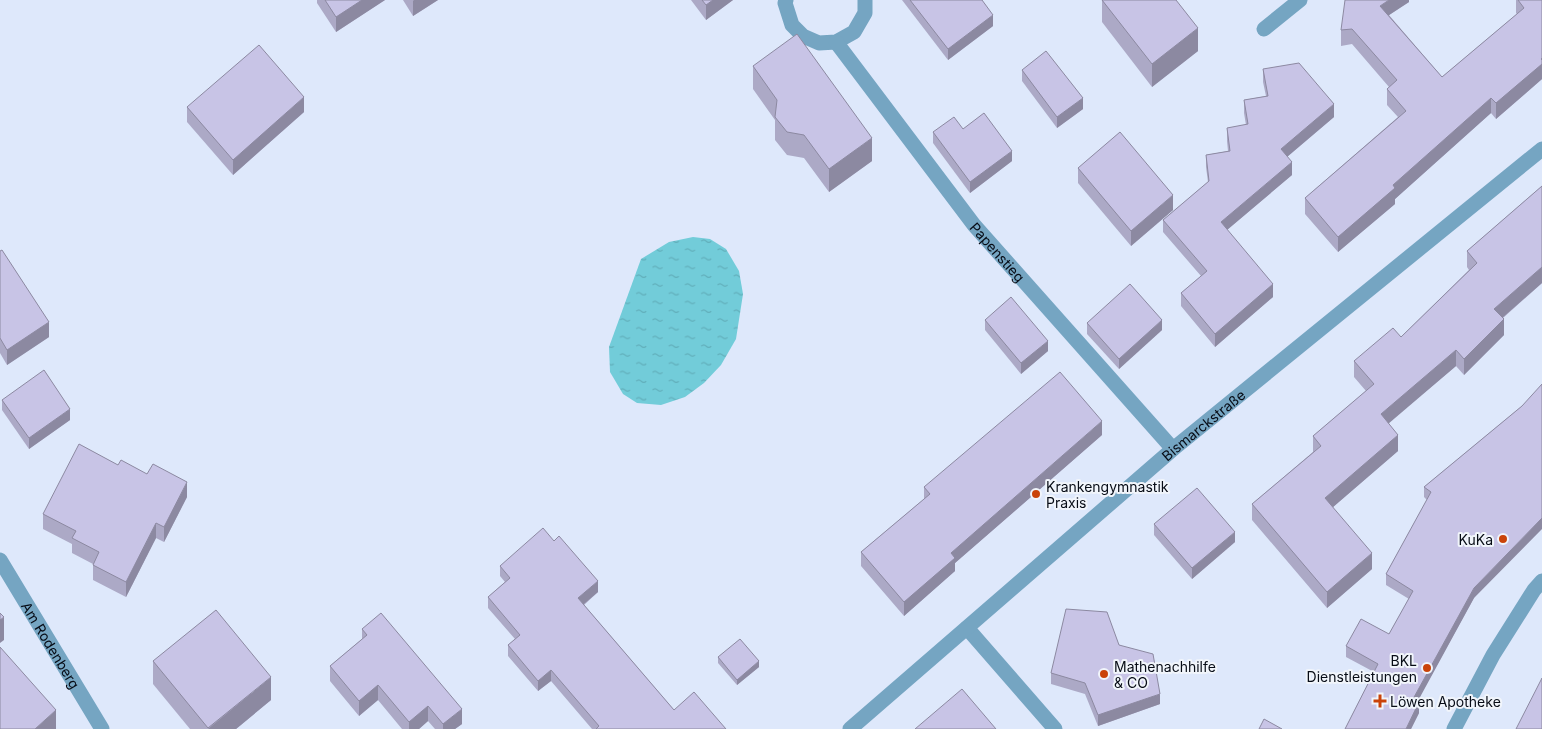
<svg xmlns="http://www.w3.org/2000/svg" width="1542" height="729" font-family="Inter,sans-serif">
	<defs>
		<pattern id="water-ripples" width="26" height="14" patternUnits="userSpaceOnUse" patternTransform="scale(1.25)"><rect width="26" height="14" fill="#72ccd9"/><path d="M2 4q2-2 4 0t4 0M15 11q2-2 4 0t4 0" fill="none" stroke="#61aeba"/></pattern>
	</defs>
	<rect width="100%" height="100%" fill="#dee8fb"/>
	<polygon fill="url(#water-ripples)" points="693,237 710,239 726,249 739,271 743,294 736,339 721,365 704,383 685,397 661,405 637,403 623,394 610,372 609,347 641,259 669,242"/>
	<g fill="none" stroke-linecap="round" stroke-linejoin="round">
		<g stroke="#75a5c2" stroke-width="15">
			<polyline points="786,0 785,3 792,25 803,36 819,43 836,42 854,32 865,13 865,0"/>
			<polyline points="1264,29 1300,0"/>
			<path id="s1" d="M836,42L974,225L1173,449"/>
			<path id="s2" d="M0,560L102,729"/>
			<polyline points="967,628 1055,729"/>
			<path id="s3" d="M850,729L1173,449L1542,149"/>
			<polyline points="1454,729 1493,655 1534,590 1542,581"/>
		</g>
	</g>
	<g fill="#aca9c6">
		<polygon points="317,0 385,0 336,32 317,3"/>
		<polygon points="403,0 438,0 413,16"/>
		<polygon points="691,0 733,0 706,20"/>
		<polygon points="902,0 982,0 993,26 948,60"/>
		<polygon points="1102,0 1176,0 1198,51 1152,87 1102,22"/>
		<polygon points="1409,0 1409,2 1389,15 1442,77 1517,14 1516,13 1516,0 1542,0 1542,79 1496,119 1491,113 1395,199 1395,204 1338,252 1305,214 1305,198 1398,117 1387,105 1387,89 1389,87 1352,44 1341,46 1341,30"/>
		<polygon points="753,66 872,161 829,192 804,158 787,155 775,140 775,120 753,89"/>
		<polygon points="1263,69 1334,117 1287,157 1292,175 1227,230 1273,297 1215,347 1181,306 1181,293 1201,276 1163,232 1163,220 1208,182 1206,167 1206,155 1228,151 1227,141 1227,128 1246,125 1244,113 1244,100 1266,96 1263,82"/>
		<polygon points="1022,70 1083,109 1057,128 1022,81"/>
		<polygon points="187,107 304,112 233,175 187,122"/>
		<polygon points="963,129 1012,161 970,193 933,143 933,132"/>
		<polygon points="1078,168 1173,210 1131,246 1078,183"/>
		<polygon points="1542,186 1542,283 1503,318 1504,335 1464,375 1456,366 1388,423 1398,451 1333,507 1372,569 1327,608 1252,520 1252,504 1313,452 1313,436 1366,391 1354,377 1354,361 1401,337 1469,270 1467,267 1467,251"/>
		<polygon points="0,251 49,337 7,365 0,353"/>
		<polygon points="985,320 1048,351 1021,374 985,330"/>
		<polygon points="1087,323 1162,330 1119,369 1087,334"/>
		<polygon points="2,400 70,420 29,449 2,410"/>
		<polygon points="1522,406 1474,598 1417,701 1419,713 1411,729 1345,729 1374,672 1346,657 1346,646 1389,634 1409,599 1386,585 1386,574 1427,500 1424,497 1424,487"/>
		<polygon points="1102,435 955,563 955,571 904,616 861,566 861,552 924,499 924,487"/>
		<polygon points="187,497 164,542 156,538 126,597 93,580 93,564 72,553 72,544 43,529 43,514"/>
		<polygon points="1154,524 1235,542 1192,579 1154,535"/>
		<polygon points="500,566 598,592 584,605 674,710 726,729 592,729 551,681 538,691 508,656 508,645 515,639 488,608 488,597 505,582 500,576"/>
		<polygon points="362,629 462,724 455,729 435,729 428,721 419,729 402,729 378,700 359,716 330,681 330,666 362,639"/>
		<polygon points="1119,645 1160,704 1098,726 1085,694 1051,684 1051,673"/>
		<polygon points="718,657 759,667 737,685 718,663"/>
		<polygon points="153,661 271,700 236,729 190,729 153,684"/>
	</g>
	<g fill="#8c89a1">
		<polygon points="362,0 385,0 336,32 336,17"/>
		<polygon points="414,0 438,0 413,16 413,1"/>
		<polygon points="713,0 733,0 706,20 706,5"/>
		<polygon points="1389,0 1409,0 1409,2 1380,21 1380,6"/>
		<polygon points="993,15 993,26 948,60 948,49"/>
		<polygon points="1198,28 1198,51 1152,87 1152,64"/>
		<polygon points="1542,58 1542,79 1496,119 1496,103"/>
		<polygon points="304,97 304,112 233,175 233,160"/>
		<polygon points="1083,98 1083,109 1057,128 1057,117"/>
		<polygon points="1491,98 1491,113 1395,199 1395,204 1338,252 1338,237 1393,185"/>
		<polygon points="1334,104 1334,117 1281,162 1281,149"/>
		<polygon points="872,138 872,161 829,192 829,169"/>
		<polygon points="1012,151 1012,161 970,193 970,182"/>
		<polygon points="1292,162 1292,175 1221,235 1221,222"/>
		<polygon points="1173,195 1173,210 1131,246 1131,231"/>
		<polygon points="1542,267 1542,283 1494,325 1494,309"/>
		<polygon points="1273,284 1273,297 1215,347 1215,334"/>
		<polygon points="1504,319 1504,335 1464,375 1464,359"/>
		<polygon points="1162,320 1162,330 1119,369 1119,359"/>
		<polygon points="49,322 49,337 7,365 7,350"/>
		<polygon points="1048,341 1048,351 1021,374 1021,363"/>
		<polygon points="1456,350 1456,366 1381,430 1381,414"/>
		<polygon points="70,409 70,420 29,449 29,438"/>
		<polygon points="1102,421 1102,435 955,563 955,571 904,616 904,602 951,553"/>
		<polygon points="1398,435 1398,451 1325,514 1325,498"/>
		<polygon points="187,482 187,497 164,542 164,527"/>
		<polygon points="1542,518 1542,529 1474,598 1413,710 1413,699 1474,588"/>
		<polygon points="156,523 156,538 126,597 126,582"/>
		<polygon points="1235,532 1235,542 1192,579 1192,568"/>
		<polygon points="1372,553 1372,569 1327,608 1327,592"/>
		<polygon points="598,581 598,592 578,609 578,598"/>
		<polygon points="4,617 4,640 0,643 0,620"/>
		<polygon points="759,661 759,667 737,685 737,680"/>
		<polygon points="551,670 551,681 538,691 538,681"/>
		<polygon points="271,677 271,700 236,729 208,729"/>
		<polygon points="378,685 378,700 359,716 359,701"/>
		<polygon points="1160,694 1160,704 1098,726 1098,715"/>
		<polygon points="1419,702 1419,713 1411,729 1406,729"/>
		<polygon points="428,706 428,721 419,729 409,729 409,722"/>
		<polygon points="462,709 462,724 455,729 443,729 443,724"/>
		<polygon points="56,710 56,729 35,729"/>
	</g>
	<g fill="#c8c4e6" stroke="#8c89a1">
		<polygon points="325,0 362,0 336,17"/>
		<polygon points="702,0 713,0 706,5"/>
		<polygon points="910,0 982,0 993,15 948,49"/>
		<polygon points="1102,0 1176,0 1198,28 1152,64"/>
		<polygon points="1345,0 1389,0 1380,6 1442,77 1524,8 1518,0 1542,0 1542,58 1541,59 1542,60 1542,64 1496,103 1491,98 1393,185 1395,188 1338,237 1305,198 1406,111 1387,89 1397,80 1352,29 1341,30"/>
		<polygon points="797,34 872,138 829,169 804,135 787,132 775,117 777,100 753,66"/>
		<polygon points="259,45 304,97 233,160 187,107"/>
		<polygon points="1046,51 1083,98 1057,117 1022,70"/>
		<polygon points="1299,63 1334,104 1281,149 1292,162 1221,222 1273,284 1215,334 1181,293 1207,271 1163,220 1209,181 1206,155 1230,151 1227,128 1248,124 1244,100 1268,96 1263,69"/>
		<polygon points="984,113 1012,151 970,182 933,132 954,117 963,129"/>
		<polygon points="1120,132 1173,195 1131,231 1078,168"/>
		<polygon points="1542,186 1542,267 1494,309 1504,319 1464,359 1456,350 1381,414 1398,435 1325,498 1372,553 1327,592 1252,504 1321,446 1313,436 1374,384 1354,361 1393,328 1401,337 1477,263 1467,251"/>
		<polygon points="2,250 49,322 7,350 0,338 0,251"/>
		<polygon points="1130,284 1162,320 1119,359 1087,323"/>
		<polygon points="1011,297 1048,341 1021,363 985,320"/>
		<polygon points="44,370 70,409 29,438 2,400"/>
		<polygon points="1060,372 1102,421 951,553 955,558 904,602 861,552 930,494 924,487"/>
		<polygon points="1542,384 1542,518 1474,588 1413,699 1419,702 1406,729 1345,729 1378,664 1346,646 1361,619 1389,634 1413,591 1386,574 1431,492 1424,487 1522,406"/>
		<polygon points="79,444 118,465 121,460 147,474 153,464 187,482 164,527 156,523 126,582 93,565 99,552 72,538 76,531 43,514"/>
		<polygon points="1197,488 1235,532 1192,568 1154,524"/>
		<polygon points="543,528 554,541 559,536 598,581 578,598 674,710 694,692 726,729 596,729 599,726 551,670 538,681 508,645 520,635 488,597 510,578 500,566"/>
		<polygon points="1066,609 1107,612 1119,645 1153,654 1160,694 1098,715 1085,683 1051,673"/>
		<polygon points="216,610 271,677 208,728 153,661"/>
		<polygon points="0,613 4,617 0,620"/>
		<polygon points="381,613 462,709 443,724 428,706 409,722 378,685 359,701 330,666 367,635 362,629"/>
		<polygon points="740,639 759,661 737,680 718,657"/>
		<polygon points="0,647 56,710 35,729 0,729"/>
		<polygon points="1542,678 1542,729 1516,729"/>
		<polygon points="962,689 996,729 915,729"/>
		<polygon points="1264,719 1282,729 1259,729"/>
	</g>
	<g fill="#ca4309" stroke="#f1f5fb" stroke-width="2">
		<circle cx="1036" cy="494" r="5"/>
		<circle cx="1503" cy="539" r="5"/>
		<circle cx="1427" cy="668" r="5"/>
		<circle cx="1104" cy="674" r="5"/>
		<path d="M1377.5 693.5h5v5h5v5h-5v5h-5v-5h-5v-5h5z"/>
	</g>
	<g text-anchor="middle" dominant-baseline="central" stroke-width="4" stroke-linejoin="round" paint-order="stroke">
		<g font-size="14" fill="#070c16" stroke="#f1f5fb">
			<text stroke="none"><textPath href="#s1" startOffset="265">Papenstieg</textPath></text>
			<text stroke="none"><textPath href="#s3" startOffset="466">Bismarckstraße</textPath></text>
			<text stroke="none"><textPath href="#s2" startOffset="99">Am Rodenberg</textPath></text>
		</g>
		<g font-size="14" fill="#070c16" stroke="#f1f5fb" text-anchor="start">
			<text x="1046" y="486">Krankengymnastik<tspan x="1046" dy="16">Praxis</tspan></text>
			<text x="1493" y="539" text-anchor="end">KuKa</text>
			<text x="1417" y="660" text-anchor="end">BKL<tspan x="1417" dy="16">Dienstleistungen</tspan></text>
			<text x="1114" y="666">Mathenachhilfe<tspan x="1114" dy="16">&amp; CO</tspan></text>
			<text x="1390" y="701">Löwen Apotheke</text>
		</g>
	</g>
</svg>
